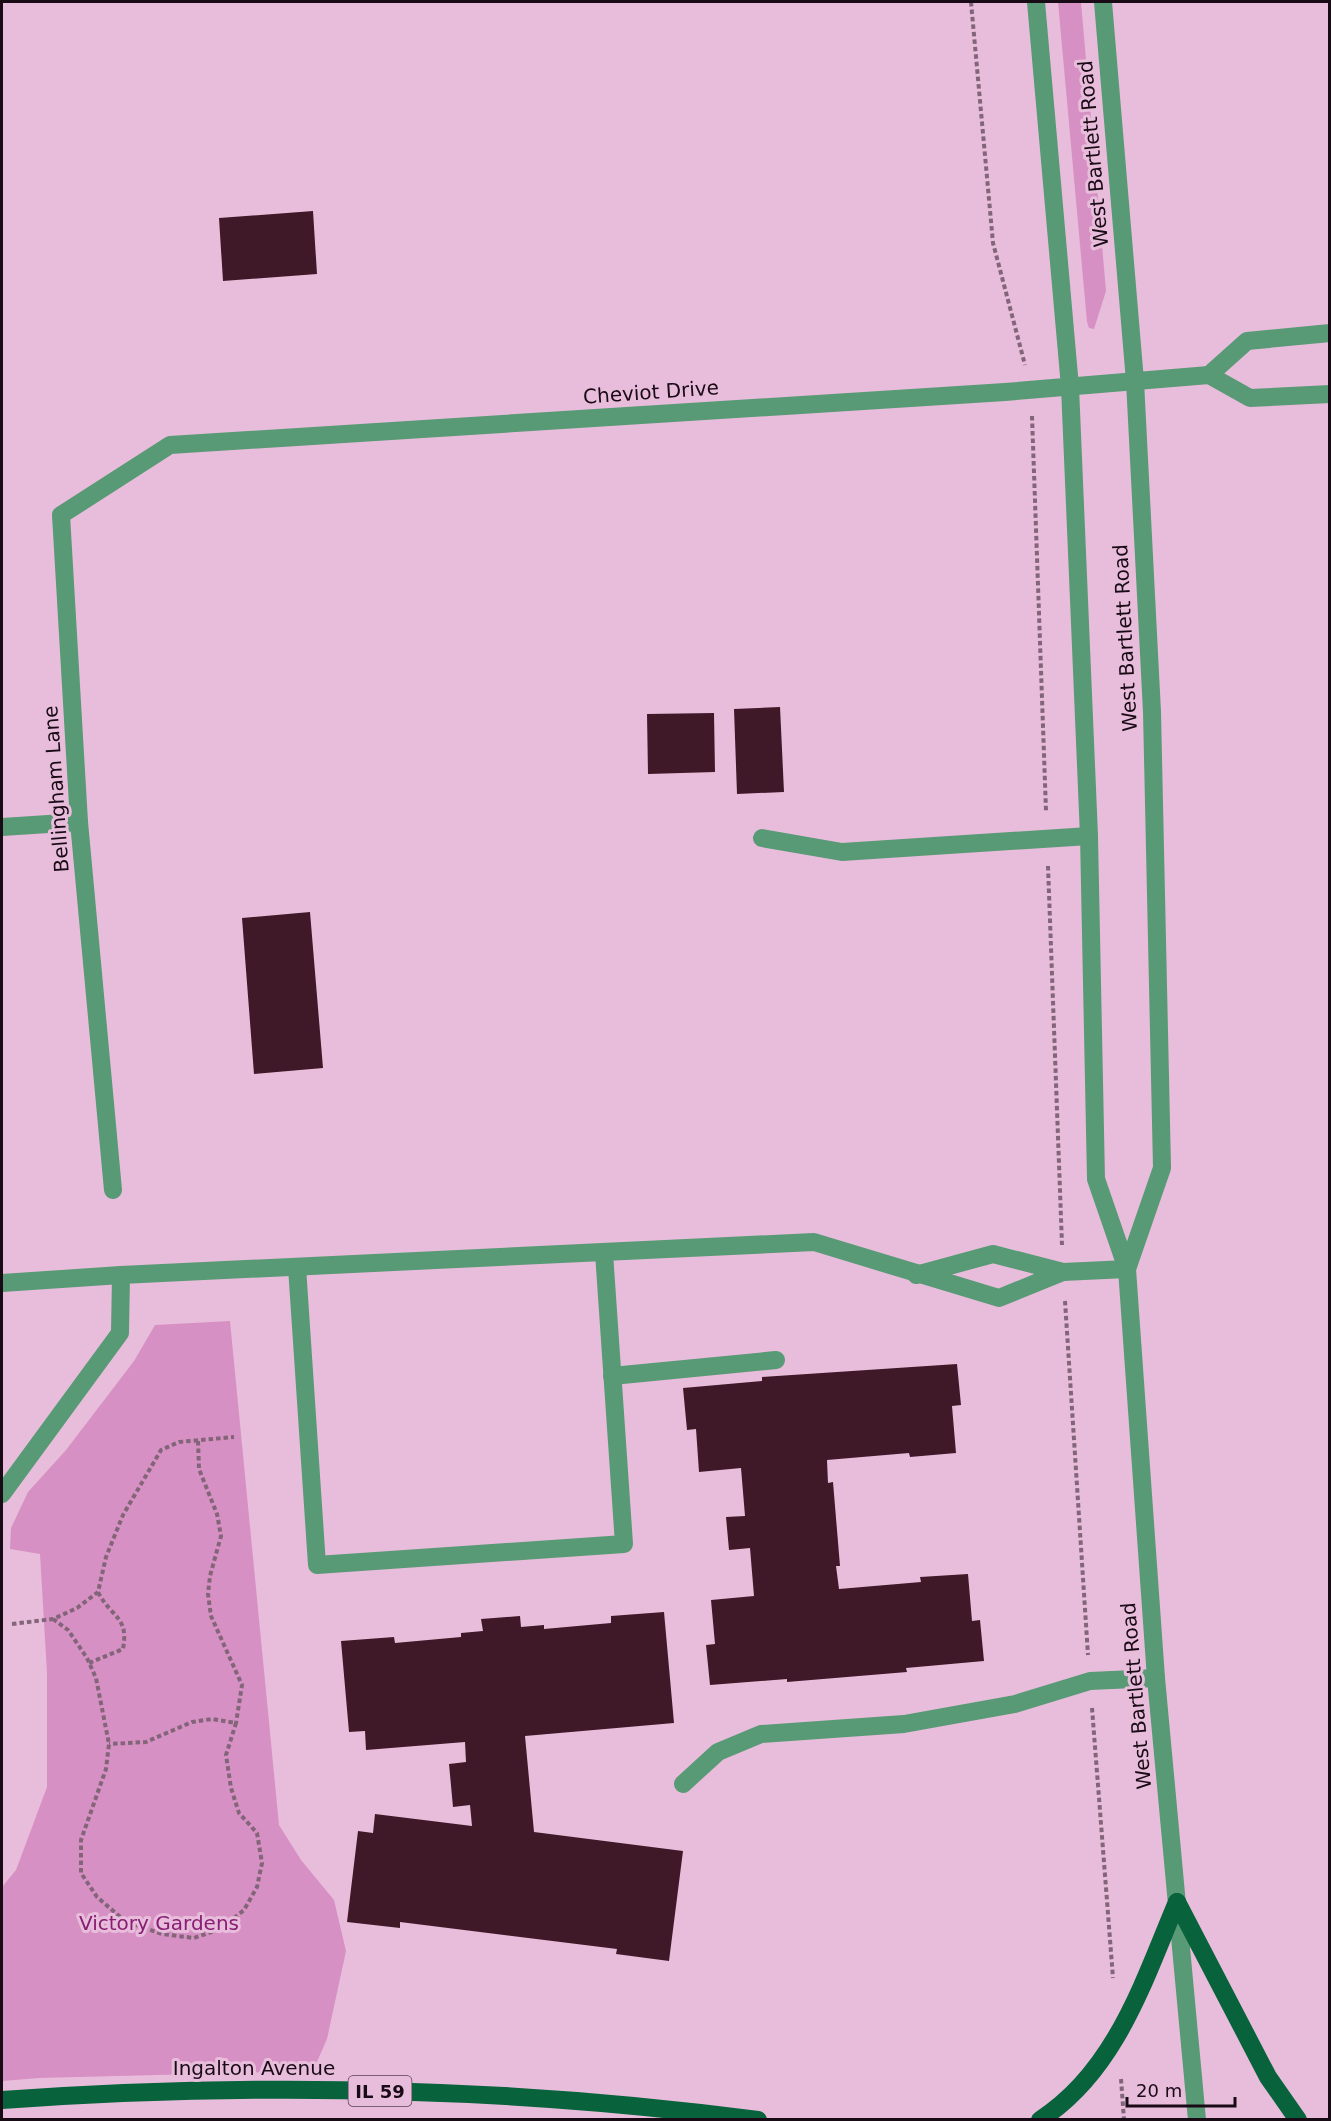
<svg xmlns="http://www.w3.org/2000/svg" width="1331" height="2121" font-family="'DejaVu Sans',sans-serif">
	<rect width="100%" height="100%" fill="#e8bddb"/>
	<g fill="#d790c3">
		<polygon points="1058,2 1081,2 1106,291 1094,329 1089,328 1087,322"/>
		<polygon points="230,1321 279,1825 301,1860 334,1900 346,1951 327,2039 313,2071 39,2078 2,2081 2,1887 16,1870 47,1787 47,1673 40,1554 10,1549 11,1528 28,1492 66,1450 134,1361 155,1325"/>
	</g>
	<g fill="#401928">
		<polygon points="313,211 317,274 223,281 219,218"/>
		<polygon points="780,707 784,792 737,794 734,709"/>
		<polygon points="714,713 715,772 648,774 647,714"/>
		<polygon points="310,912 323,1068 254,1074 242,918"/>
		<polygon points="957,1364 961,1405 952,1406 956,1453 910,1457 909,1453 827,1460 828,1483 833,1482 840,1566 836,1566 839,1589 921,1582 920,1577 968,1574 972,1621 980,1620 984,1661 906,1668 907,1672 787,1682 787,1679 710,1685 706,1645 715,1644 711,1600 754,1596 750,1548 729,1550 726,1517 745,1516 741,1468 699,1472 696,1429 687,1430 683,1388 762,1381 762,1377"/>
		<polygon points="664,1612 674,1723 525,1736 534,1832 683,1851 669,1961 616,1954 617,1949 400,1922 400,1928 347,1922 358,1831 373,1833 375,1814 472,1826 470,1805 453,1807 449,1764 466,1762 465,1742 366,1750 365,1731 349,1732 341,1641 394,1637 395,1643 461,1637 461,1633 483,1631 481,1619 520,1616 521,1627 544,1625 544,1629 611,1623 611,1616"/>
	</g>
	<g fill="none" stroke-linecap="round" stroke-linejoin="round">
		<g stroke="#826579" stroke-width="4" stroke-dasharray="4.5 3" stroke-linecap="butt">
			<polyline points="971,2 993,243 1025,365"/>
			<polyline points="1032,416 1046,811"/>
			<polyline points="1048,866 1062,1245"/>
			<polyline points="1065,1301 1088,1655"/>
			<polyline points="198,1441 199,1469 217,1514 221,1536 210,1576 208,1594 211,1616 242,1685 236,1723"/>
			<polyline points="53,1619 68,1630 87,1658 96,1678 109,1744 106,1769 81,1840 81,1873 97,1897 125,1921 162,1934 194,1938 220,1929 244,1910 257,1887 262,1863 257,1833 239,1813 231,1788 226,1755 236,1723 212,1719 192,1722 146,1742 109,1744"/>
			<polyline points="12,1624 53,1619 77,1608 98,1592 106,1557 123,1515 161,1450 179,1442 234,1437"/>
			<path d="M89,1663L123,1649C129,1616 112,1619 98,1592"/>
			<polyline points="1092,1708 1113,1978"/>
			<polyline points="1121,2079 1124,2120"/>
		</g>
		<g stroke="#589a75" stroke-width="18">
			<polyline points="1036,2 1070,387 1089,836 1096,1179 1127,1269 1156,1678 1197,2120"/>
			<polyline points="1103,2 1135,381 1152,712 1162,1168 1127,1269"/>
			<polyline points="1209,375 1247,341 1330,333"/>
			<polyline points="1209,375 1250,398 1330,394"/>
			<polyline points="2,827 79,822"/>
			<polyline points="762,838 842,852 1089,836"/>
			<polyline points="113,1190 79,822 61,515 170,445 1005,392 1209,375"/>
			<polyline points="297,1267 317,1565 624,1544 604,1253"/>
			<polyline points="916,1275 993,1254 1063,1272 1127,1269"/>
			<polyline points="2,1283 121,1275 814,1242 999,1298 1063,1272"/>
			<polyline points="612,1376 776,1360"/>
			<polyline points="2,1494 120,1333 121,1275"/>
			<polyline points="683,1784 718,1752 761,1734 904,1724 1015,1704 1090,1681 1156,1678"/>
		</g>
		<g stroke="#08633c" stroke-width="18">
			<polyline points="1177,1902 1268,2077 1298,2120"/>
			<path d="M2,2100C253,2082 507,2087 758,2120"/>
			<path d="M1040,2120C1116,2071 1144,1980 1177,1902"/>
		</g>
	</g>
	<g text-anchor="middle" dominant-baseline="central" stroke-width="6" stroke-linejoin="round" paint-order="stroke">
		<rect fill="#e8bddb" stroke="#574050" stroke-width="1.5" x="348.5" y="2076" width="63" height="30" rx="4.5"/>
		<g font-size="18" font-weight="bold" fill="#190b15">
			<text x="380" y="2091">IL 59</text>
		</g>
		<g font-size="20" fill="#190b15" stroke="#e8bddb">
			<text transform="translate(1093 154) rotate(-95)">West Bartlett Road</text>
			<text transform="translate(651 392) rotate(-4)">Cheviot Drive</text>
			<text transform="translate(1125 638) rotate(-93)">West Bartlett Road</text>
			<text transform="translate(56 789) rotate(-94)">Bellingham Lane</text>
			<text transform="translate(1136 1696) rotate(-95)">West Bartlett Road</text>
			<text x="254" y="2068">Ingalton Avenue</text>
		</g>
		<g font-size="20" fill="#881e73" stroke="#e8bddb">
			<text x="159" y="1923">Victory Gardens</text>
		</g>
	</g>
	<rect width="1331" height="2121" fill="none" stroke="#190b15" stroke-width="6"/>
	<path d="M1127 2097v9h108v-9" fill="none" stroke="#190b15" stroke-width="3"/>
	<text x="1136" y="2097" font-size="18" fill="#190b15" stroke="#e8bddb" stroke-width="4.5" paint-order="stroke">20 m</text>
</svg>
